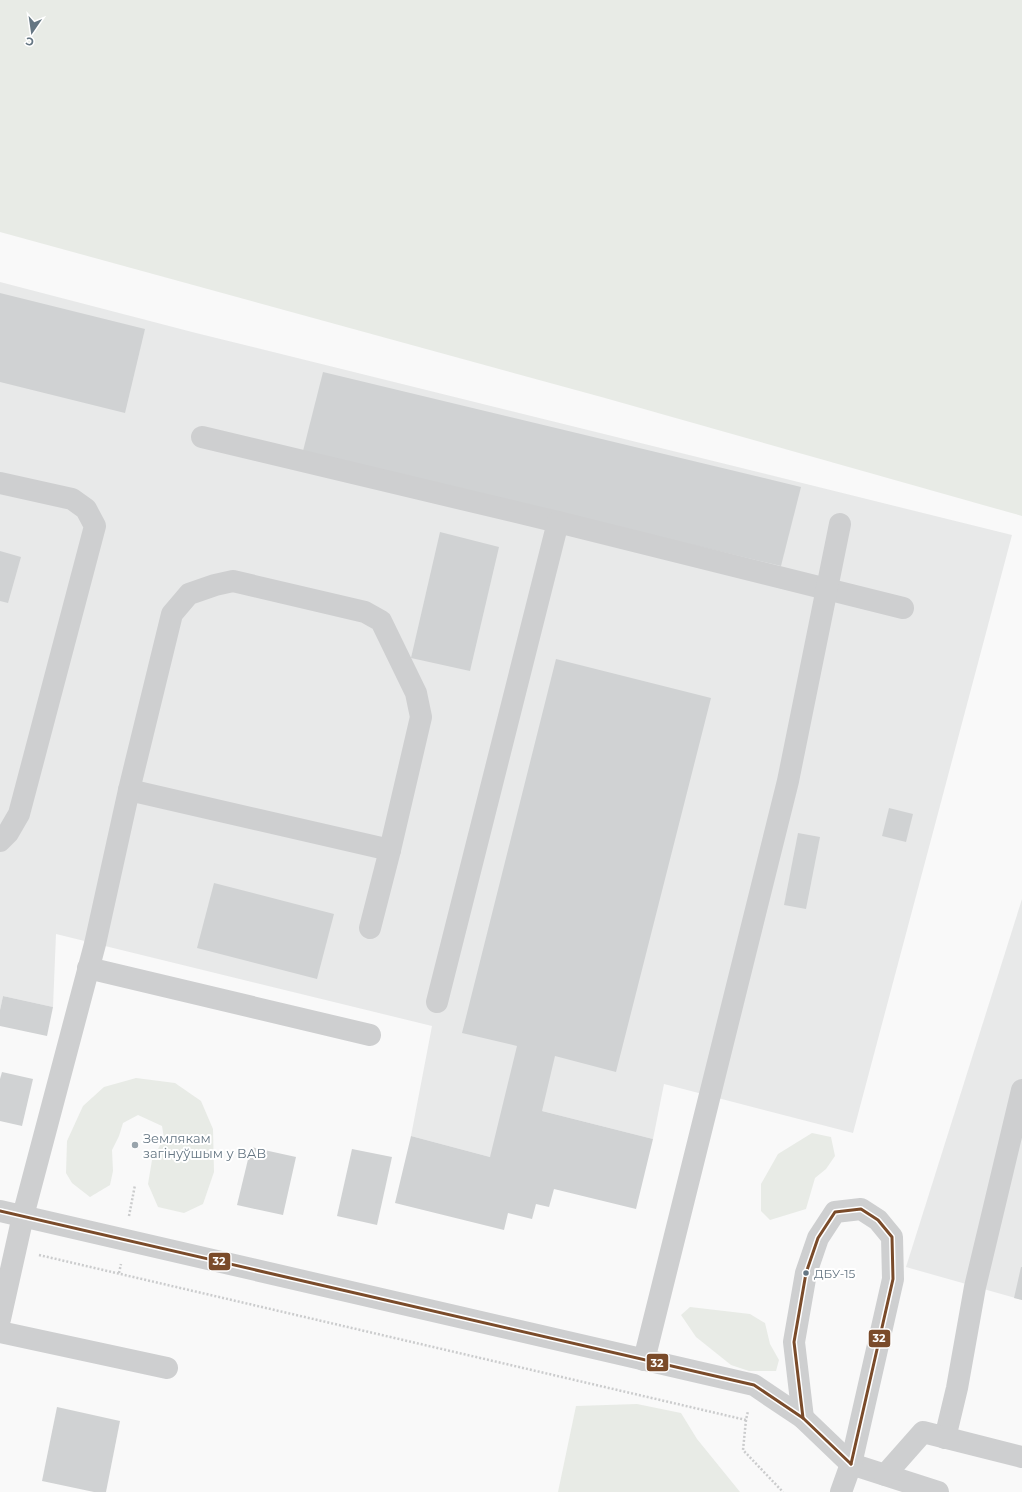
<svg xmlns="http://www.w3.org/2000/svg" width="1022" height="1492" font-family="Montserrat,sans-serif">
	<rect width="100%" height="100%" fill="#f9f9f9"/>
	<g fill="#e8e9e9">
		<polygon points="0,282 196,333 1012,535 853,1133 664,1084 653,1139 542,1111 490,1157 411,1136 432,1026 56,934 53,1007 3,996 0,1010"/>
		<polygon points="1022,899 1022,1300 906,1267"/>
	</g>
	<g fill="#e8ebe6">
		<polygon points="0,0 1022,0 1022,516 605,398 0,232"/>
		<polygon points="136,1078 175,1083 201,1101 213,1129 214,1172 203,1204 184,1213 158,1207 148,1184 152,1160 164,1138 162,1126 138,1115 123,1123 119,1136 112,1150 113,1171 110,1185 90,1197 72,1183 66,1173 67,1141 83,1106 104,1087"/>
		<polygon points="812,1133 831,1137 835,1156 826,1169 815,1178 806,1209 770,1220 761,1211 761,1184 778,1154"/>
		<polygon points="690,1307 750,1314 765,1323 770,1344 779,1360 776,1371 749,1371 731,1365 696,1337 681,1315"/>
		<polygon points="637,1404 681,1413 697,1439 740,1492 558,1492 576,1406"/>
	</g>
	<g fill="#d0d2d3">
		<polygon points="0,293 145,329 125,413 0,382"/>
		<polygon points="323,372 801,487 781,566 303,451"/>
		<polygon points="440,532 499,547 470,671 411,658"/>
		<polygon points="0,551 21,557 8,603 0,601"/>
		<polygon points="556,659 711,698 616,1072 555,1056 542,1111 653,1139 636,1209 554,1189 549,1207 536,1204 532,1219 508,1213 504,1230 395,1203 411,1136 490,1157 517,1046 462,1033"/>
		<polygon points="889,808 913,814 906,842 882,836"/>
		<polygon points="798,833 820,837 806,909 784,905"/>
		<polygon points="214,883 334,914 317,979 197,948"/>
		<polygon points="3,996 53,1007 47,1036 0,1026 0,1010"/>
		<polygon points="2,1072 33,1079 22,1126 0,1121 0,1079"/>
		<polygon points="251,1147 296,1157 283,1215 237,1205"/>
		<polygon points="352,1149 392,1157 377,1225 337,1216"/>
		<polygon points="1021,1267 1022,1267 1022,1300 1014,1298"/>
		<polygon points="57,1407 120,1421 106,1492 94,1492 42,1481"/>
	</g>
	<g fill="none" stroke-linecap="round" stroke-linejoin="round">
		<g stroke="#cbcccd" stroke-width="2.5" stroke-dasharray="2 2" stroke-linecap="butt">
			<polyline points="129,1216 135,1185"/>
			<polyline points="39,1255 746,1420 748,1411"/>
			<polyline points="119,1273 121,1264"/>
			<polyline points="746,1420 743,1450 783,1492"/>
		</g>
		<g stroke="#cecfd0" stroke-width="22">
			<polyline points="202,437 558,522"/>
			<polyline points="0,483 72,499 86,509 95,526 19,814 8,833 0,841"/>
			<polyline points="129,790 390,850"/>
			<polyline points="88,968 370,1035"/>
			<polyline points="437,1002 558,522 903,608"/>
			<polyline points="0,1211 754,1385 803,1418 851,1464 938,1492"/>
			<polyline points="0,1319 23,1216 95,944 129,790 172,614 189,594 215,585 233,581 365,612 381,621 416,693 421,717 390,850 370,928"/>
			<polyline points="0,1332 167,1368"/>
			<polyline points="644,1360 788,781 840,524"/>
			<polyline points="803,1418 794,1342 806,1273 818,1238 835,1212 861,1209 878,1220 892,1237 893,1279 851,1464 841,1492"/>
			<polyline points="945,1438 957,1388 975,1287 1022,1090"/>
			<polyline points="885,1475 923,1432 1022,1457"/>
		</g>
		<g stroke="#fff" stroke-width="6">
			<g id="bus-1">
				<polyline points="0,1211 754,1385 803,1418 851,1464"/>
				<polyline points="803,1418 794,1342 806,1273 818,1238 835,1212 861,1209 878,1220 892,1237 893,1279 851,1464"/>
			</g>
		</g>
		<use href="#bus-1" stroke="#7a4b2a" stroke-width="3"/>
	</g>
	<circle fill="#99a4ac" stroke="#fff" stroke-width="1.5" cx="135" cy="1145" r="4"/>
	<circle fill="#657683" stroke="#fff" stroke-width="1.5" cx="806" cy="1273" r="3.5"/>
	<g text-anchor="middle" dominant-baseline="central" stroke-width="4" stroke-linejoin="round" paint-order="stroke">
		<g font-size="12" fill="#657683" stroke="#fff" text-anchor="start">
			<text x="814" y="1273">ДБУ-15</text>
		</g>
		<g font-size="13" fill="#657683" stroke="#fff" text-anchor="start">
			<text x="143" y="1138">Землякам<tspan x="143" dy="15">загінуўшым у ВАВ</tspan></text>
		</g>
	</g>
	<g stroke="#fff" stroke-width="1.5">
		<rect x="208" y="1252" width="23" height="19" rx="4" fill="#7a4b2a"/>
		<rect x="868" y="1329" width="23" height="19" rx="4" fill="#7a4b2a"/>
		<rect x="646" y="1353" width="23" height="19" rx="4" fill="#7a4b2a"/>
	</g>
	<g font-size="11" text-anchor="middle" font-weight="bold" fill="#fff">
		<text x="219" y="1265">32</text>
		<text x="879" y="1342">32</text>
		<text x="657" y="1367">32</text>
	</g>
	<g transform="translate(32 32) rotate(193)" stroke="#ffffff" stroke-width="3" paint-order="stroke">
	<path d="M0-3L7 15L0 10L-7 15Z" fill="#657683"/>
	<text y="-6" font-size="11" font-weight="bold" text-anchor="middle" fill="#657683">С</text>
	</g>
</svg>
